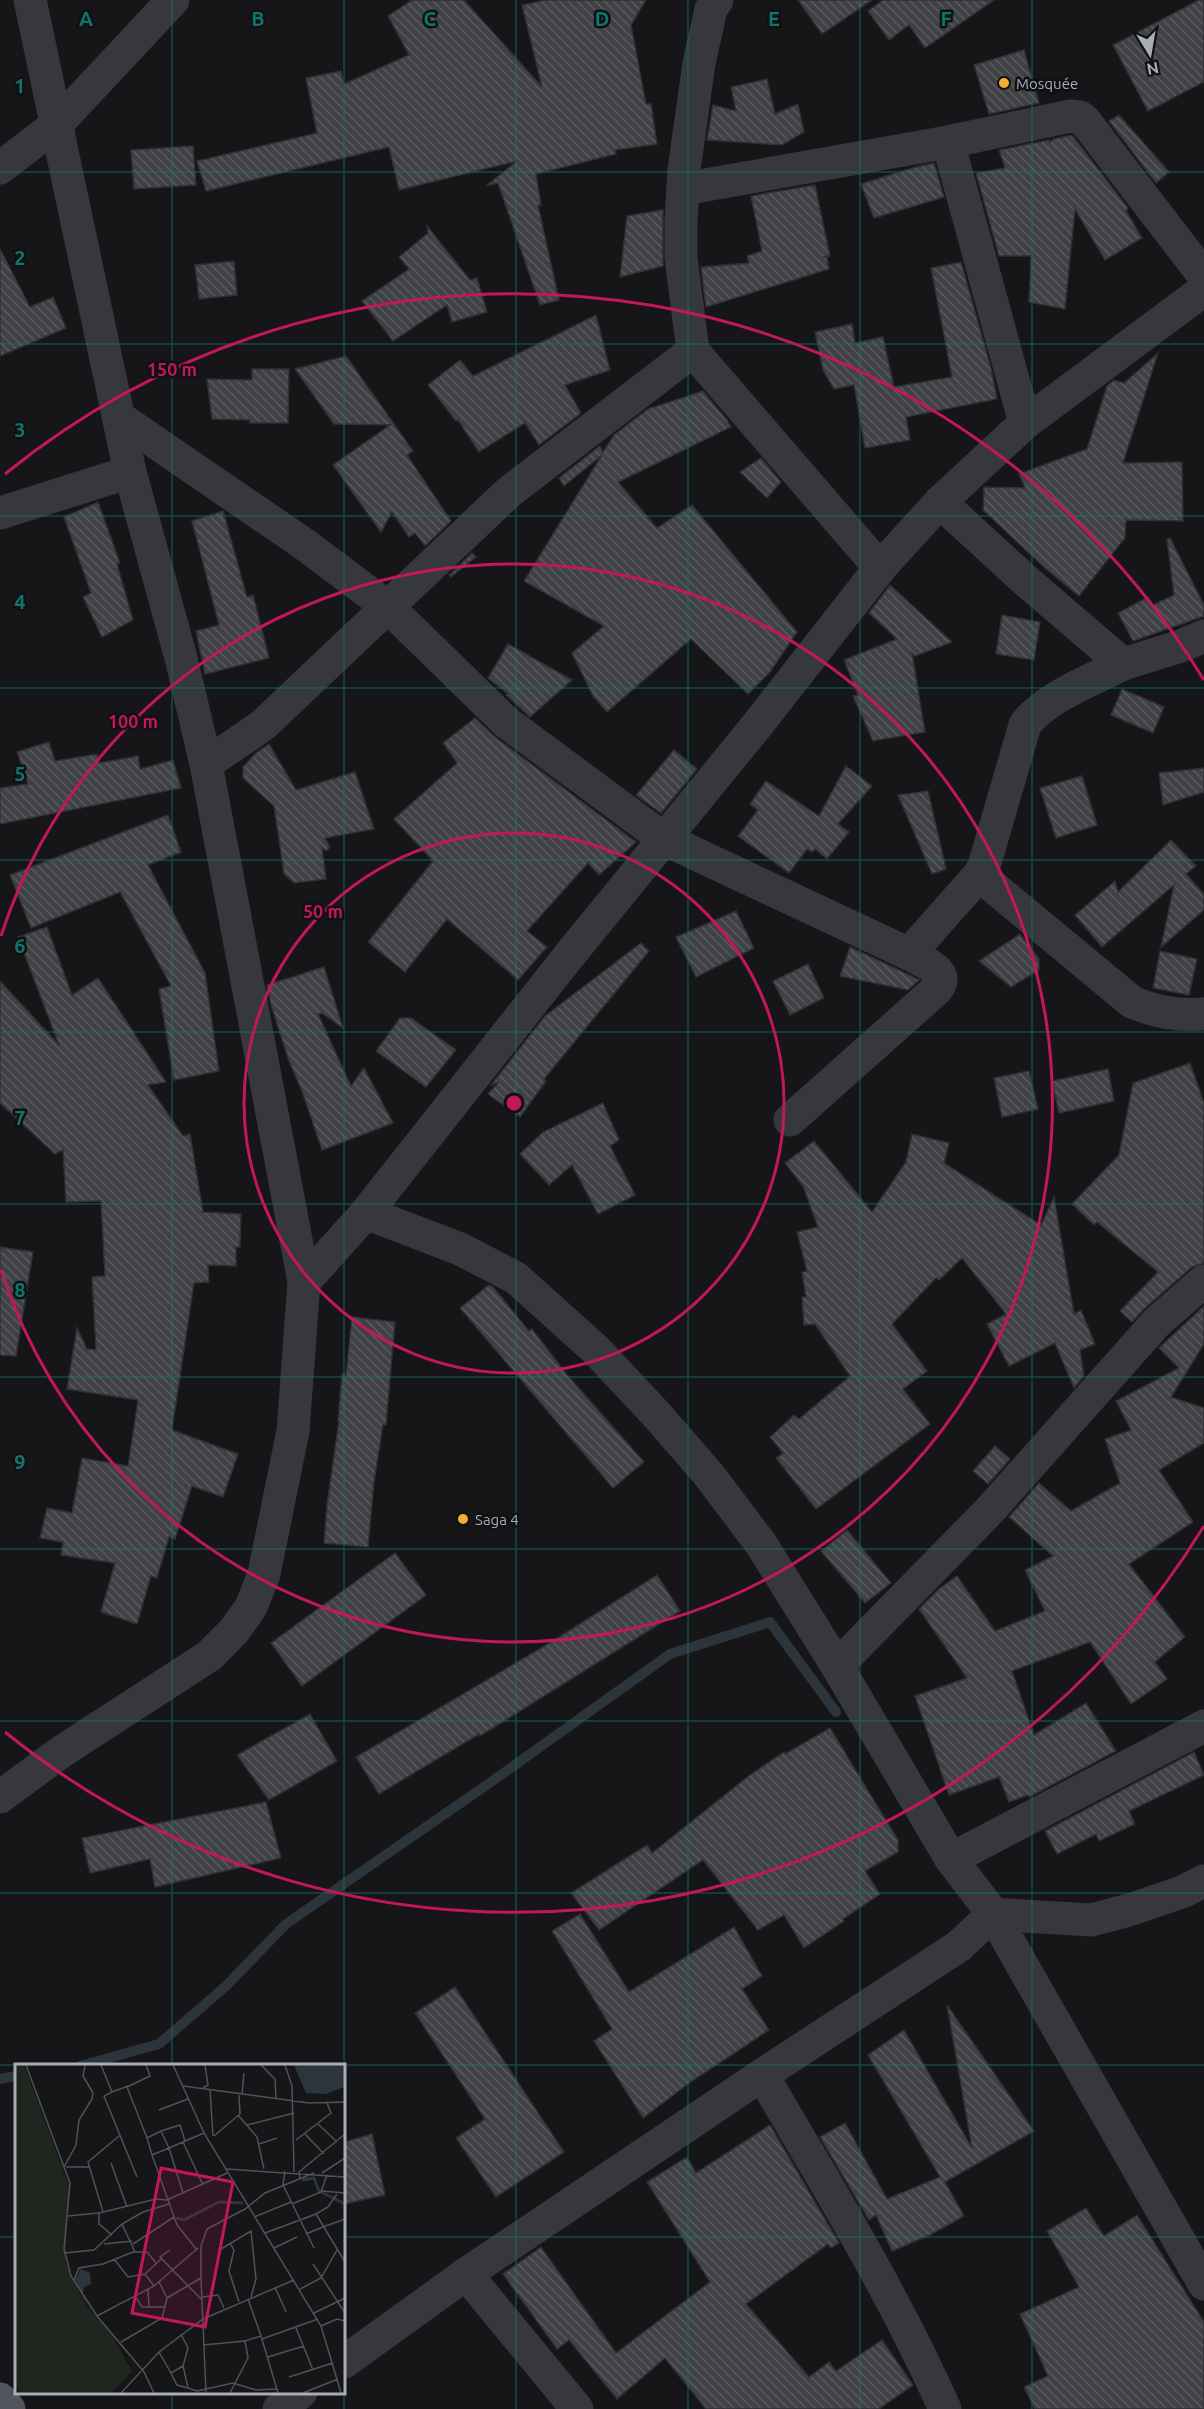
<svg xmlns="http://www.w3.org/2000/svg" width="1204" height="2409" font-family="Ubuntu,sans-serif">
	<defs>
		<pattern id="building-back-hatch" width="6" height="6" patternUnits="userSpaceOnUse" patternTransform="scale(1.5)"><rect width="6" height="6" fill="#404145"/><path d="M-1 5l2 2M0 0l6 6M5-1l2 2" fill="none" stroke="#595a5e"/></pattern>
	</defs>
	<rect width="100%" height="100%" fill="#161618"/>
	<g fill="none" stroke-linecap="round" stroke-linejoin="round">
		<g stroke="#2c353c" stroke-width="10">
			<polyline points="80,2066 159,2044 226,1986 286,1924 491,1782 670,1654 770,1622 836,1712"/>
			<polyline points="0,2079 16,2076"/>
		</g>
	</g>
	<g fill="url(#building-back-hatch)" stroke="#303034" stroke-width="1.5">
		<polygon points="412,0 464,0 542,87 522,5 546,0 646,0 631,25 646,104 651,104 657,144 615,150 616,154 536,174 541,205 538,205 559,300 540,305 498,183 486,186 517,161 399,190 389,147 206,191 197,161 317,133 306,78 341,71 344,84 409,55 388,16"/>
		<polygon points="798,0 872,0 822,34"/>
		<polygon points="883,0 994,0 925,48 909,25 889,40 868,11"/>
		<polygon points="1199,0 1204,0 1204,82 1148,111 1113,45"/>
		<polygon points="1024,50 1039,103 989,114 974,65"/>
		<polygon points="767,79 775,114 798,104 804,132 782,145 707,140 713,105 736,111 731,87"/>
		<polygon points="1119,115 1169,172 1156,183 1109,121"/>
		<polygon points="1072,135 1128,208 1126,211 1142,238 1105,260 1075,209 1065,309 1029,302 1031,256 999,256 976,173 1005,168 999,150 1049,140 1050,142 1054,139"/>
		<polygon points="193,146 196,185 134,189 131,150"/>
		<polygon points="934,163 944,197 874,218 861,184 916,167"/>
		<polygon points="815,185 830,256 823,257 827,257 829,269 706,307 701,267 749,263 747,256 762,251 751,196"/>
		<polygon points="663,210 663,266 620,277 627,216"/>
		<polygon points="427,226 470,280 477,278 487,312 452,322 447,305 393,341 362,301 409,269 399,257 428,233"/>
		<polygon points="0,249 30,307 53,297 66,328 0,356"/>
		<polygon points="234,261 237,295 199,299 195,265"/>
		<polygon points="961,262 991,368 997,399 906,417 910,440 865,448 854,385 834,389 823,370 815,332 852,324 855,343 883,337 894,387 952,377 931,268"/>
		<polygon points="596,315 610,370 565,385 581,413 539,445 525,423 479,452 458,420 456,421 428,385 460,360 473,376"/>
		<polygon points="1158,353 1123,463 1182,462 1183,521 1126,520 1125,538 1079,596 1045,568 983,510 984,487 1025,488 1019,474 1087,449 1107,386 1114,380 1124,383"/>
		<polygon points="346,356 413,451 407,455 451,521 425,546 415,533 409,537 392,512 381,532 333,465 390,425 334,424 295,369"/>
		<polygon points="252,369 289,369 288,423 250,423 250,420 212,419 207,379 252,380"/>
		<polygon points="703,391 727,420 731,427 618,482 657,528 692,505 797,632 770,672 748,694 691,639 607,712 593,696 572,653 604,626 524,581 602,455 564,486 559,478 600,446 603,452 614,435 648,409"/>
		<polygon points="761,458 781,482 767,498 740,472"/>
		<polygon points="98,502 120,563 117,564 133,620 102,637 83,597 91,593 64,517"/>
		<polygon points="223,511 247,597 253,595 269,658 205,674 196,631 219,625 192,521"/>
		<polygon points="1170,538 1204,605 1204,616 1133,641 1118,613 1148,597 1153,605 1174,595 1167,539"/>
		<polygon points="472,553 476,557 451,577 449,575"/>
		<polygon points="890,585 952,642 915,656 912,653 925,732 873,741 853,696 858,695 844,660 897,639 869,613"/>
		<polygon points="1002,615 1040,622 1034,660 996,654"/>
		<polygon points="508,644 572,680 530,717 506,695 508,694 488,678"/>
		<polygon points="1122,689 1164,707 1153,733 1111,715"/>
		<polygon points="475,718 495,737 636,842 599,875 588,863 527,931 547,947 518,980 447,919 405,972 368,942 433,861 394,819 457,763 443,743"/>
		<polygon points="49,742 55,761 97,754 99,763 138,756 140,769 173,760 181,788 0,824 0,788 28,784 17,752"/>
		<polygon points="269,744 296,790 355,772 374,829 325,838 330,847 326,851 322,848 326,879 294,883 284,874 274,806 243,778 243,767 256,753"/>
		<polygon points="674,750 697,769 661,813 636,795"/>
		<polygon points="846,766 872,786 838,824 849,832 827,859 815,849 812,852 807,849 789,873 738,836 758,810 750,804 766,781 819,816"/>
		<polygon points="1204,768 1204,792 1163,805 1159,773"/>
		<polygon points="1082,776 1097,825 1056,838 1040,788"/>
		<polygon points="928,791 946,869 932,874 898,795"/>
		<polygon points="168,815 181,852 148,865 205,973 219,1071 174,1080 159,989 171,986 120,892 31,928 10,875"/>
		<polygon points="1171,840 1196,866 1186,874 1204,894 1204,910 1161,947 1174,885 1102,947 1075,915 1115,881 1118,892"/>
		<polygon points="736,911 754,948 696,977 676,937"/>
		<polygon points="47,927 72,995 98,978 166,1082 148,1085 183,1136 190,1134 203,1212 241,1214 240,1247 236,1247 236,1266 208,1265 209,1282 194,1283 172,1430 238,1454 223,1497 192,1486 175,1539 169,1537 157,1578 151,1576 137,1624 101,1612 115,1563 61,1555 63,1542 40,1538 47,1508 72,1513 82,1458 128,1466 138,1400 67,1389 77,1328 87,1349 96,1350 92,1277 105,1276 101,1201 66,1202 63,1150 55,1154 0,1103 0,981 59,1045 18,937"/>
		<polygon points="1020,934 1039,959 1039,970 1011,987 979,961"/>
		<polygon points="641,943 649,951 544,1079 546,1081 520,1117 488,1094 499,1082 491,1085 545,1016"/>
		<polygon points="850,947 901,971 919,980 908,990 840,976"/>
		<polygon points="1160,951 1197,959 1189,995 1153,988"/>
		<polygon points="808,964 824,998 790,1015 773,981"/>
		<polygon points="324,967 343,1028 322,1013 318,1014 351,1086 364,1068 393,1123 322,1150 302,1091 289,1061 271,1005 267,985"/>
		<polygon points="400,1018 411,1018 456,1050 426,1087 376,1051"/>
		<polygon points="1190,1063 1204,1103 1204,1263 1192,1267 1145,1308 1132,1322 1120,1311 1158,1272 1097,1222 1094,1225 1072,1204 1119,1155 1133,1083"/>
		<polygon points="1108,1069 1114,1101 1059,1113 1052,1081"/>
		<polygon points="1029,1071 1038,1109 1002,1117 994,1078"/>
		<polygon points="603,1103 619,1140 610,1146 635,1195 598,1214 572,1165 549,1185 520,1154 543,1132"/>
		<polygon points="912,1134 949,1143 944,1163 1041,1225 1054,1197 1074,1314 1081,1310 1095,1344 1080,1350 1084,1376 1074,1388 1055,1343 1009,1366 987,1324 1006,1314 962,1258 939,1280 936,1278 892,1324 927,1371 903,1389 930,1424 816,1509 776,1458 783,1453 770,1437 794,1415 799,1419 850,1376 815,1324 804,1325 802,1297 806,1297 802,1272 807,1271 797,1232 818,1227 803,1186 785,1163 814,1141 872,1212 906,1162"/>
		<polygon points="0,1247 33,1252 16,1356 0,1355"/>
		<polygon points="489,1285 493,1287 529,1331 532,1329 568,1376 644,1462 613,1488 460,1308"/>
		<polygon points="1204,1306 1204,1344 1171,1397 1204,1408 1204,1443 1159,1470 1193,1522 1129,1564 1185,1637 1155,1662 1167,1679 1131,1704 1090,1642 1012,1671 1034,1735 1086,1703 1116,1751 1029,1797 1028,1795 1009,1802 999,1777 949,1795 915,1696 967,1678 919,1609 939,1589 957,1576 995,1631 1045,1611 1025,1570 1053,1556 1009,1517 1039,1483 1071,1511 1120,1483 1105,1439 1131,1430 1116,1401 1179,1368 1159,1348"/>
		<polygon points="352,1317 395,1322 386,1425 383,1425 374,1482 368,1547 324,1543 327,1505 339,1421 338,1421 342,1374 346,1375"/>
		<polygon points="995,1446 1010,1459 988,1484 973,1471"/>
		<polygon points="847,1530 891,1583 865,1603 821,1551"/>
		<polygon points="395,1553 426,1595 302,1686 271,1643"/>
		<polygon points="657,1575 680,1611 480,1736 479,1734 379,1794 356,1757 553,1641"/>
		<polygon points="310,1714 337,1761 269,1800 237,1755"/>
		<polygon points="830,1728 898,1840 898,1852 865,1871 880,1894 843,1919 844,1921 804,1948 784,1915 758,1930 703,1860 599,1930 571,1893 647,1845 652,1853 750,1775 784,1752 785,1754"/>
		<polygon points="1194,1752 1204,1775 1129,1811 1135,1824 1099,1841 1096,1834 1057,1854 1045,1831"/>
		<polygon points="266,1802 281,1858 155,1887 150,1859 90,1873 82,1838"/>
		<polygon points="580,1914 629,1992 734,1927 762,1976 742,1989 769,2030 692,2081 643,2118 594,2041 612,2029 552,1931"/>
		<polygon points="455,1987 564,2152 496,2197 456,2138 485,2119 415,2013"/>
		<polygon points="947,2005 1034,2131 945,2182 964,2216 930,2235 892,2251 876,2215 869,2220 820,2137 845,2123 887,2199 940,2177 868,2055 904,2030 972,2148"/>
		<polygon points="770,2125 839,2243 831,2248 828,2244 746,2304 809,2377 829,2362 836,2371 882,2340 913,2385 879,2409 706,2409 665,2358 617,2399 569,2340 557,2349 503,2274 541,2247 616,2353 710,2282 647,2182 687,2157 696,2173"/>
		<polygon points="372,2134 385,2195 344,2204 344,2142"/>
		<polygon points="1086,2208 1104,2236 1137,2215 1204,2322 1204,2409 1035,2409 1024,2387 1048,2376 1020,2314 1079,2287 1047,2231"/>
	</g>
	<g fill="none" stroke-linecap="round" stroke-linejoin="round">
		<g stroke="#37383d" stroke-width="33">
			<polyline points="717,0 711,9 699,63 684,170 681,221 681,258 693,351 880,568"/>
			<polyline points="948,142 1025,423"/>
			<polyline points="0,168 56,125 173,0"/>
			<polyline points="683,189 948,142 1070,116 1080,117 1085,121 1204,276"/>
			<path d="M120,418L304,544L388,607L506,722L664,839L909,954C923,962 953,972 936,990L790,1120"/>
			<polyline points="0,513 130,472"/>
			<polyline points="1123,664 1181,646 1204,636"/>
			<polyline points="206,764 263,725 509,492 693,351"/>
			<path d="M979,875L1132,1002C1156,1012 1177,1016 1204,1014"/>
			<path d="M909,954L979,875L984,866L1025,725C1043,698 1095,679 1123,664L1025,580L940,502"/>
			<polyline points="366,1213 460,1249 516,1278 596,1350 656,1414 709,1475 761,1544 837,1666 951,1859 993,1914 1204,2284"/>
			<polyline points="304,1282 366,1213 568,957 758,724 880,568 940,502 1025,423 1204,290"/>
			<polyline points="837,1666 990,1510 1157,1322 1204,1281"/>
			<polyline points="0,1797 61,1752 209,1656 234,1631 251,1607 264,1574 293,1431 304,1282 206,764 181,658 130,472 30,0"/>
			<polyline points="951,1859 1204,1726"/>
			<path d="M762,2075C827,2185 893,2293 945,2409"/>
			<polyline points="466,2274 577,2409"/>
			<polyline points="344,2362 466,2274 762,2075 959,1946 993,1914 1091,1920 1129,1910 1182,1892 1204,1881"/>
			<polyline points="279,2409 301,2392"/>
		</g>
		<polyline stroke="#53555c" stroke-width="33" points="0,2399 9,2409"/>
	</g>
	<path fill="none" stroke="#0f766e" stroke-width="1.5" stroke-opacity="0.55" d="M172,0V2066M344,0V2409M516,0V2409M688,0V2409M860,0V2409M1032,0V2409M0,172H1204M0,344H1204M0,516H1204M0,688H1204M0,860H1204M0,1032H1204M0,1204H1204M0,1377H1204M0,1549H1204M0,1721H1204M0,1893H1204M0,2065H1204M0,2237H16M344,2237H1204M172,2392V2409"/>
	<g fill="none" stroke="#c2185b" stroke-width="3">
		<circle cx="514" cy="1103" r="270"/>
		<path d="M1 936A539 539 0 1 1 1 1270"/>
		<path d="M1204 1526A809 809 0 0 1 5 1732M5 474A809 809 0 0 1 1204 680"/>
	</g>
	<g fill="#f2b134" stroke="#111113" stroke-width="2">
		<circle cx="1004" cy="83" r="6"/>
		<circle cx="463" cy="1519" r="6"/>
	</g>
	<g text-anchor="middle" dominant-baseline="central" stroke-width="5" stroke-linejoin="round" paint-order="stroke">
		<g font-size="15" fill="#a8adb8" stroke="#111113" text-anchor="start">
			<text x="1016" y="83">Mosquée</text>
			<text x="475" y="1519">Saga 4</text>
		</g>
	</g>
	<g transform="translate(15 2064)">
		<rect width="330" height="330" fill="#161618"/>
		<path d="M0,1H9L54,122L50,198L71,242L96,270L117,307L97,329H5L0,317Z" fill="#1e261f"/>
		<path d="M279,1H330V23L310,30L291,29ZM66,205L75,209L76,220L69,223L68,229L73,244L60,216Z" fill="#2c353c"/>
		<path fill="none" stroke="#2c353c" stroke-width="3" d="M287,116L299,114L304,127L330,140M161,154L169,156L204,138L228,139"/>
		<path fill="none" stroke="#505258" stroke-width="1.5" d="M11,1L55,119L49,185L56,212L82,252L129,308L139,329M86,1L97,28L113,22M131,1L135,12L112,23L132,74M158,1L189,69L306,262L326,329M246,1L260,15L261,34M270,1L277,22L279,108M168,22L294,39L330,38M188,24L193,21L190,1M195,26L198,72M97,28L89,32L122,113M227,31L229,9M144,46L173,35M223,51L242,73L249,105M303,60L322,78M232,61L279,49M290,70L309,90M199,72L225,50L224,31M281,76L316,49L312,39M168,78L154,84L146,67L165,61L170,77M244,80L262,74M137,91L132,74L146,67M96,99L112,143M49,103L61,81L64,56L77,35L78,29L68,12L70,1M51,103H74M211,105L330,113M270,107L268,121L299,184M307,109L330,94M285,114L284,108L330,70M188,121L168,78L189,69M306,127L330,129M168,129L154,84L137,91L162,161L182,186M277,140L306,128L312,111M88,148L73,98L104,72M301,150L330,198M53,152L84,149M239,153L276,138M308,163L330,155M250,169L301,150L313,143L322,130M291,170L308,163M97,171L84,160V149L141,135L152,136L212,109M215,179L219,186L214,207L224,238M89,180L117,177M118,180L159,153M259,184L282,173M206,185L236,167L241,215L236,233M155,186L145,193L187,236M120,188L107,160L128,148L154,140M49,189L79,186L107,160M99,195L113,213L130,210M298,200L330,249M59,216L64,204L88,200L118,188H132L141,199M139,222L130,210L146,195M260,223L271,248M133,225L134,243M285,225L306,214L322,186M120,232L127,243H151M187,233L203,231L209,244M152,234L186,214M299,249L330,234M82,252L139,222L183,184M306,262L322,255L330,257M281,264L298,306M166,270L173,284L168,302L173,324L182,327L218,319L241,326L262,325M246,272L263,329M247,275L303,255M106,278L147,254L152,234L144,218M188,281L230,277M144,288L156,309L168,302M253,293L289,282M156,309L162,321L173,324M274,313L318,299M106,329L144,288L188,255L279,216M191,329L186,214V182L192,165L230,145L250,129L299,109M215,329L233,294L230,277L246,272L233,235M288,329L323,315"/>
		<path fill="#c2185b" fill-opacity="0.15" stroke="#c2185b" stroke-width="3" d="M146,104L218,118L190,263L117,249Z"/>
		<rect width="330" height="330" fill="none" stroke="#a8adb8" stroke-width="3"/>
	</g>
	<g font-size="20" text-anchor="middle" font-weight="bold" fill="#0f766e" stroke="#111113" stroke-width="5" stroke-linejoin="round" paint-order="stroke">
		<text x="86" y="26">A</text>
		<text x="258" y="26">B</text>
		<text x="430" y="26">C</text>
		<text x="602" y="26">D</text>
		<text x="774" y="26">E</text>
		<text x="946" y="26">F</text>
		<text x="20" y="93">1</text>
		<text x="20" y="265">2</text>
		<text x="20" y="437">3</text>
		<text x="20" y="609">4</text>
		<text x="20" y="781">5</text>
		<text x="20" y="953">6</text>
		<text x="20" y="1125">7</text>
		<text x="20" y="1297">8</text>
		<text x="20" y="1469">9</text>
	</g>
	<circle cx="514" cy="1103" r="9" fill="#c2185b" stroke="#111113" stroke-width="3"/>
	<g font-size="18" text-anchor="middle" font-weight="bold" fill="#c2185b" stroke="#111113" stroke-width="5" stroke-linejoin="round" paint-order="stroke">
		<text x="172" y="376">150 m</text>
		<text x="133" y="728">100 m</text>
		<text x="323" y="918">50 m</text>
	</g>
	<g transform="translate(1150 54) rotate(169)" stroke="#111113" stroke-width="4.5" paint-order="stroke">
	<path d="M0-4.5L10 22L0 15L-10 22Z" fill="#a8adb8"/>
	<text y="-9" font-size="16" font-weight="bold" text-anchor="middle" fill="#a8adb8">N</text>
	</g>
</svg>
